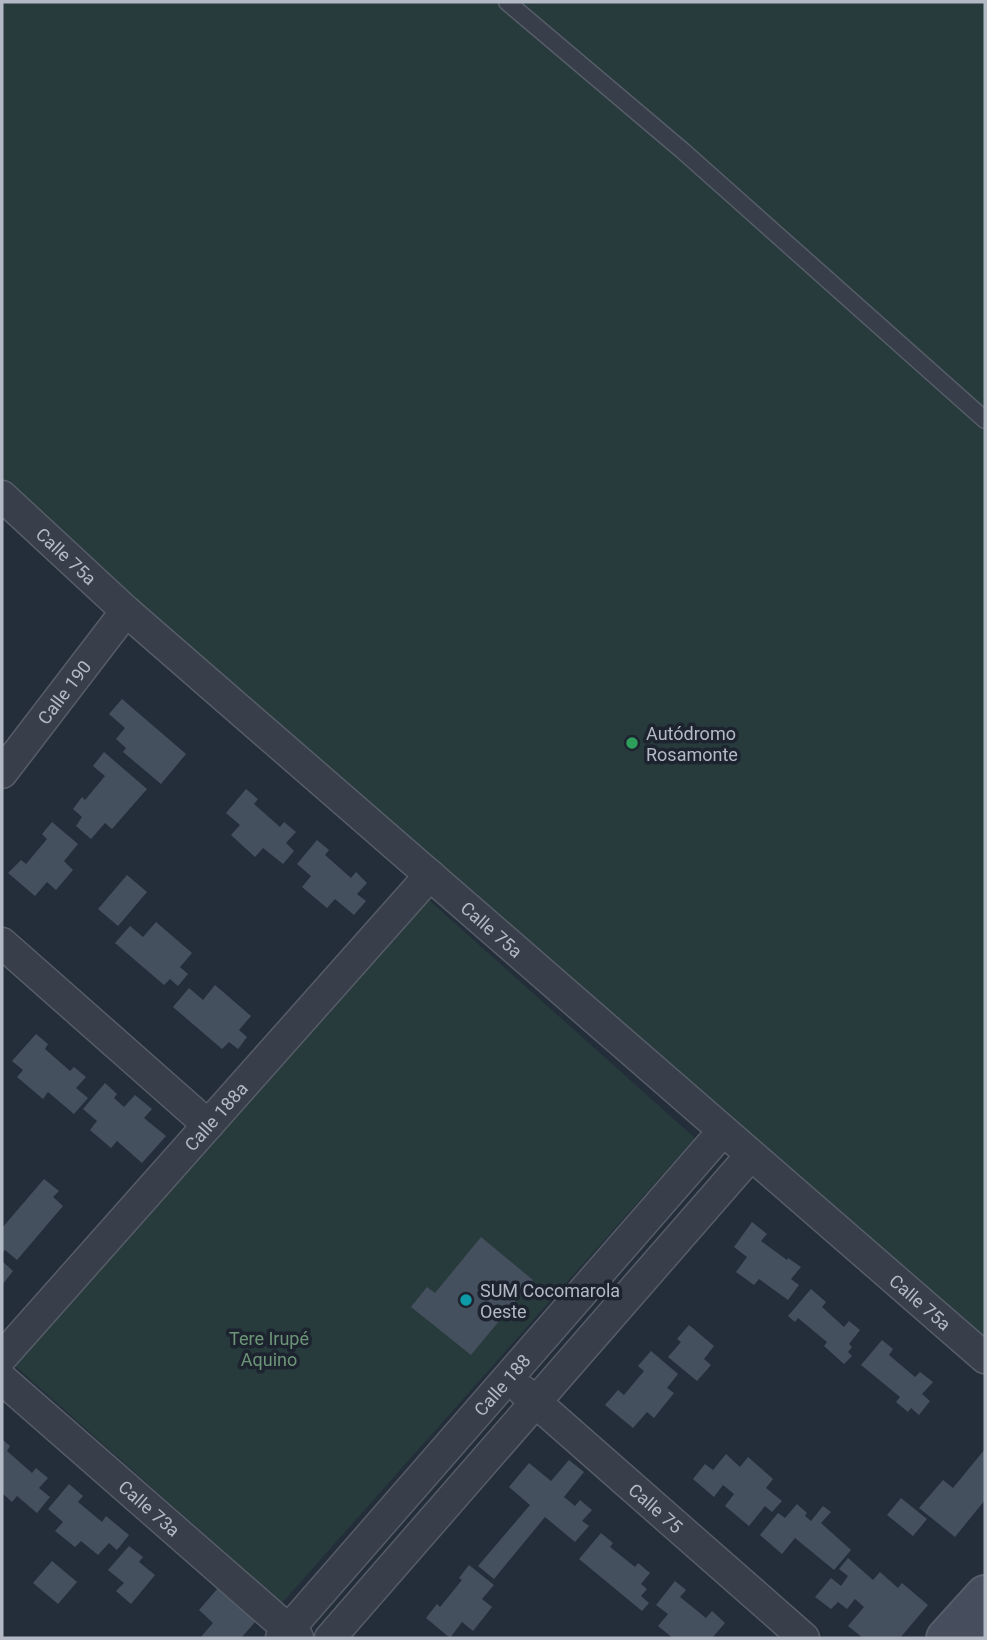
<svg xmlns="http://www.w3.org/2000/svg" width="987" height="1640" font-family="Roboto,sans-serif">
	<rect width="100%" height="100%" fill="#242d3a"/>
	<g fill="#273a3c">
		<polygon points="2,2 985,2 985,1358 2,499"/>
		<polygon points="429,900 695,1138 282,1603 15,1366"/>
	</g>
	<g fill="#45505e">
		<polygon points="122,699 186,754 161,784 123,752 126,748 116,739 125,728 109,714"/>
		<polygon points="104,752 147,789 112,829 105,823 91,839 76,826 82,817 73,809 82,797 85,800 105,776 93,766"/>
		<polygon points="246,789 258,799 254,804 280,827 284,822 296,832 286,843 294,851 283,864 263,848 255,857 231,835 240,825 226,813"/>
		<polygon points="52,822 78,844 64,861 73,870 56,890 47,882 35,896 8,873 21,860 26,864 47,839 42,834"/>
		<polygon points="317,840 329,850 325,855 351,878 356,872 367,883 357,894 366,901 354,915 335,899 327,908 302,887 311,876 297,864"/>
		<polygon points="127,875 147,892 118,926 98,909"/>
		<polygon points="156,922 192,953 180,967 188,974 178,986 170,979 164,985 115,943 130,926 143,937"/>
		<polygon points="215,985 251,1016 239,1030 247,1037 238,1049 229,1042 222,1049 173,1007 189,988 203,1000"/>
		<polygon points="36,1034 48,1044 45,1049 70,1071 74,1067 86,1077 76,1088 88,1098 74,1114 48,1092 43,1099 17,1077 23,1070 12,1061"/>
		<polygon points="105,1083 117,1094 114,1098 124,1107 135,1095 152,1109 144,1118 166,1136 142,1163 117,1141 111,1148 90,1130 97,1121 83,1109"/>
		<polygon points="44,1179 59,1191 53,1197 63,1206 17,1260 5,1250 2,1254 2,1228"/>
		<polygon points="752,1222 767,1234 761,1241 787,1260 788,1258 801,1267 791,1279 799,1285 788,1300 759,1279 754,1285 736,1272 747,1257 734,1247"/>
		<polygon points="481,1237 533,1280 471,1355 411,1307 427,1287 435,1293"/>
		<polygon points="2,1261 13,1271 2,1285"/>
		<polygon points="811,1289 826,1302 822,1307 844,1327 849,1321 860,1330 849,1344 852,1347 848,1352 852,1356 844,1364 824,1346 827,1342 798,1318 795,1322 788,1316"/>
		<polygon points="689,1325 714,1346 704,1359 711,1365 697,1381 668,1357 681,1342 677,1339"/>
		<polygon points="882,1340 893,1349 889,1355 915,1377 920,1372 933,1382 922,1394 930,1401 919,1415 911,1408 908,1412 896,1402 900,1397 861,1365"/>
		<polygon points="651,1351 678,1374 667,1388 674,1393 654,1418 647,1412 633,1428 605,1405 618,1390 624,1395 644,1371 638,1366"/>
		<polygon points="2,1439 10,1446 7,1451 32,1473 36,1468 48,1478 39,1488 50,1497 37,1513 17,1496 12,1502 2,1493"/>
		<polygon points="985,1449 985,1500 955,1537 919,1508 943,1480 953,1488"/>
		<polygon points="726,1454 740,1467 748,1457 773,1479 766,1488 782,1501 772,1512 765,1506 749,1526 725,1506 734,1494 723,1485 714,1497 693,1479 705,1464 713,1470"/>
		<polygon points="569,1460 584,1472 564,1497 575,1506 580,1500 592,1510 582,1521 589,1526 575,1542 545,1517 494,1579 478,1566 530,1505 509,1487 529,1463 551,1481"/>
		<polygon points="69,1484 83,1496 78,1502 102,1522 106,1516 129,1535 117,1550 109,1543 98,1555 81,1541 75,1547 55,1531 63,1522 48,1509"/>
		<polygon points="901,1498 927,1519 913,1536 887,1515"/>
		<polygon points="797,1504 807,1513 805,1516 811,1521 823,1506 831,1512 821,1523 851,1550 834,1570 795,1538 782,1554 760,1535 778,1513 785,1518"/>
		<polygon points="601,1533 613,1543 610,1547 635,1567 638,1563 650,1573 641,1584 647,1589 641,1596 649,1603 642,1611 579,1559"/>
		<polygon points="129,1546 143,1557 139,1562 155,1575 131,1604 116,1591 124,1583 108,1570"/>
		<polygon points="848,1558 873,1580 880,1572 898,1588 902,1583 928,1605 900,1638 863,1638 848,1626 864,1607 855,1599 847,1609 838,1602 831,1609 815,1597 831,1578 841,1586 848,1576 839,1569"/>
		<polygon points="52,1561 77,1582 58,1604 33,1583"/>
		<polygon points="469,1565 494,1585 482,1599 492,1607 473,1631 462,1622 450,1638 426,1618 437,1604 440,1607 462,1580 459,1578"/>
		<polygon points="675,1581 686,1590 680,1597 706,1618 712,1611 725,1623 712,1638 673,1638 658,1626 668,1614 656,1605"/>
		<polygon points="218,1588 256,1621 241,1638 200,1638 213,1623 199,1610"/>
	</g>
	<g fill="none" stroke-linecap="round" stroke-linejoin="round">
		<g stroke="#565d68" stroke-width="19">
			<polyline id="lane" points="507,2 683,151 985,420"/>
		</g>
		<g stroke="#565d68" stroke-width="33">
			<g id="street">
				<path id="s1" d="M2,496L126,611L985,1358"/>
				<path id="s2" d="M2,773L126,611"/>
				<polyline points="2,943 208,1125"/>
				<path id="s3" d="M2,1357L430,875"/>
				<path id="s4" d="M2,1379L298,1638"/>
				<path id="s5" d="M523,1391L804,1638"/>
				<path id="s6" d="M281,1638L723,1131"/>
				<polyline points="330,1638 751,1155"/>
			</g>
		</g>
		<g stroke="#565d68" stroke-width="42">
			<g id="secondary">
				<polyline points="946,1638 985,1595"/>
				<polyline points="983,1638 985,1636"/>
			</g>
		</g>
		<use href="#lane" stroke="#383f4a" stroke-width="16"/>
		<use href="#street" stroke="#383f4a" stroke-width="30"/>
		<use href="#secondary" stroke="#464e5d" stroke-width="38"/>
	</g>
	<circle fill="#2e9e5b" stroke="#1d242f" stroke-width="2.5" cx="632" cy="743" r="7"/>
	<circle fill="#0f9aa8" stroke="#1d242f" stroke-width="2.5" cx="466" cy="1300" r="7"/>
	<g text-anchor="middle" dominant-baseline="central" stroke-width="7" stroke-linejoin="round" paint-order="stroke">
		<g font-size="18" fill="#b3bac6" stroke="#1d242f">
			<text stroke="none"><textPath href="#s1" startOffset="88">Calle 75a</textPath></text>
			<text stroke="none"><textPath href="#s2" startOffset="102">Calle 190</textPath></text>
			<text stroke="none"><textPath href="#s1" startOffset="654">Calle 75a</textPath></text>
			<text stroke="none"><textPath href="#s3" startOffset="322">Calle 188a</textPath></text>
			<text stroke="none"><textPath href="#s1" startOffset="1222">Calle 75a</textPath></text>
			<text stroke="none"><textPath href="#s6" startOffset="336">Calle 188</textPath></text>
			<text stroke="none"><textPath href="#s5" startOffset="177">Calle 75</textPath></text>
			<text stroke="none"><textPath href="#s4" startOffset="196">Calle 73a</textPath></text>
		</g>
		<g font-size="18" fill="#b3bac6" stroke="#1d242f" text-anchor="start">
			<text x="646" y="733">Autódromo<tspan x="646" dy="21">Rosamonte</tspan></text>
			<text x="480" y="1290">SUM Cocomarola<tspan x="480" dy="21">Oeste</tspan></text>
		</g>
		<g font-size="18" fill="#6c9577" stroke="#1d242f">
			<text x="269" y="1338">Tere Irupé<tspan x="269" dy="21">Aquino</tspan></text>
		</g>
	</g>
	<rect width="987" height="1640" fill="none" stroke="#b3bac6" stroke-width="7"/>
</svg>
